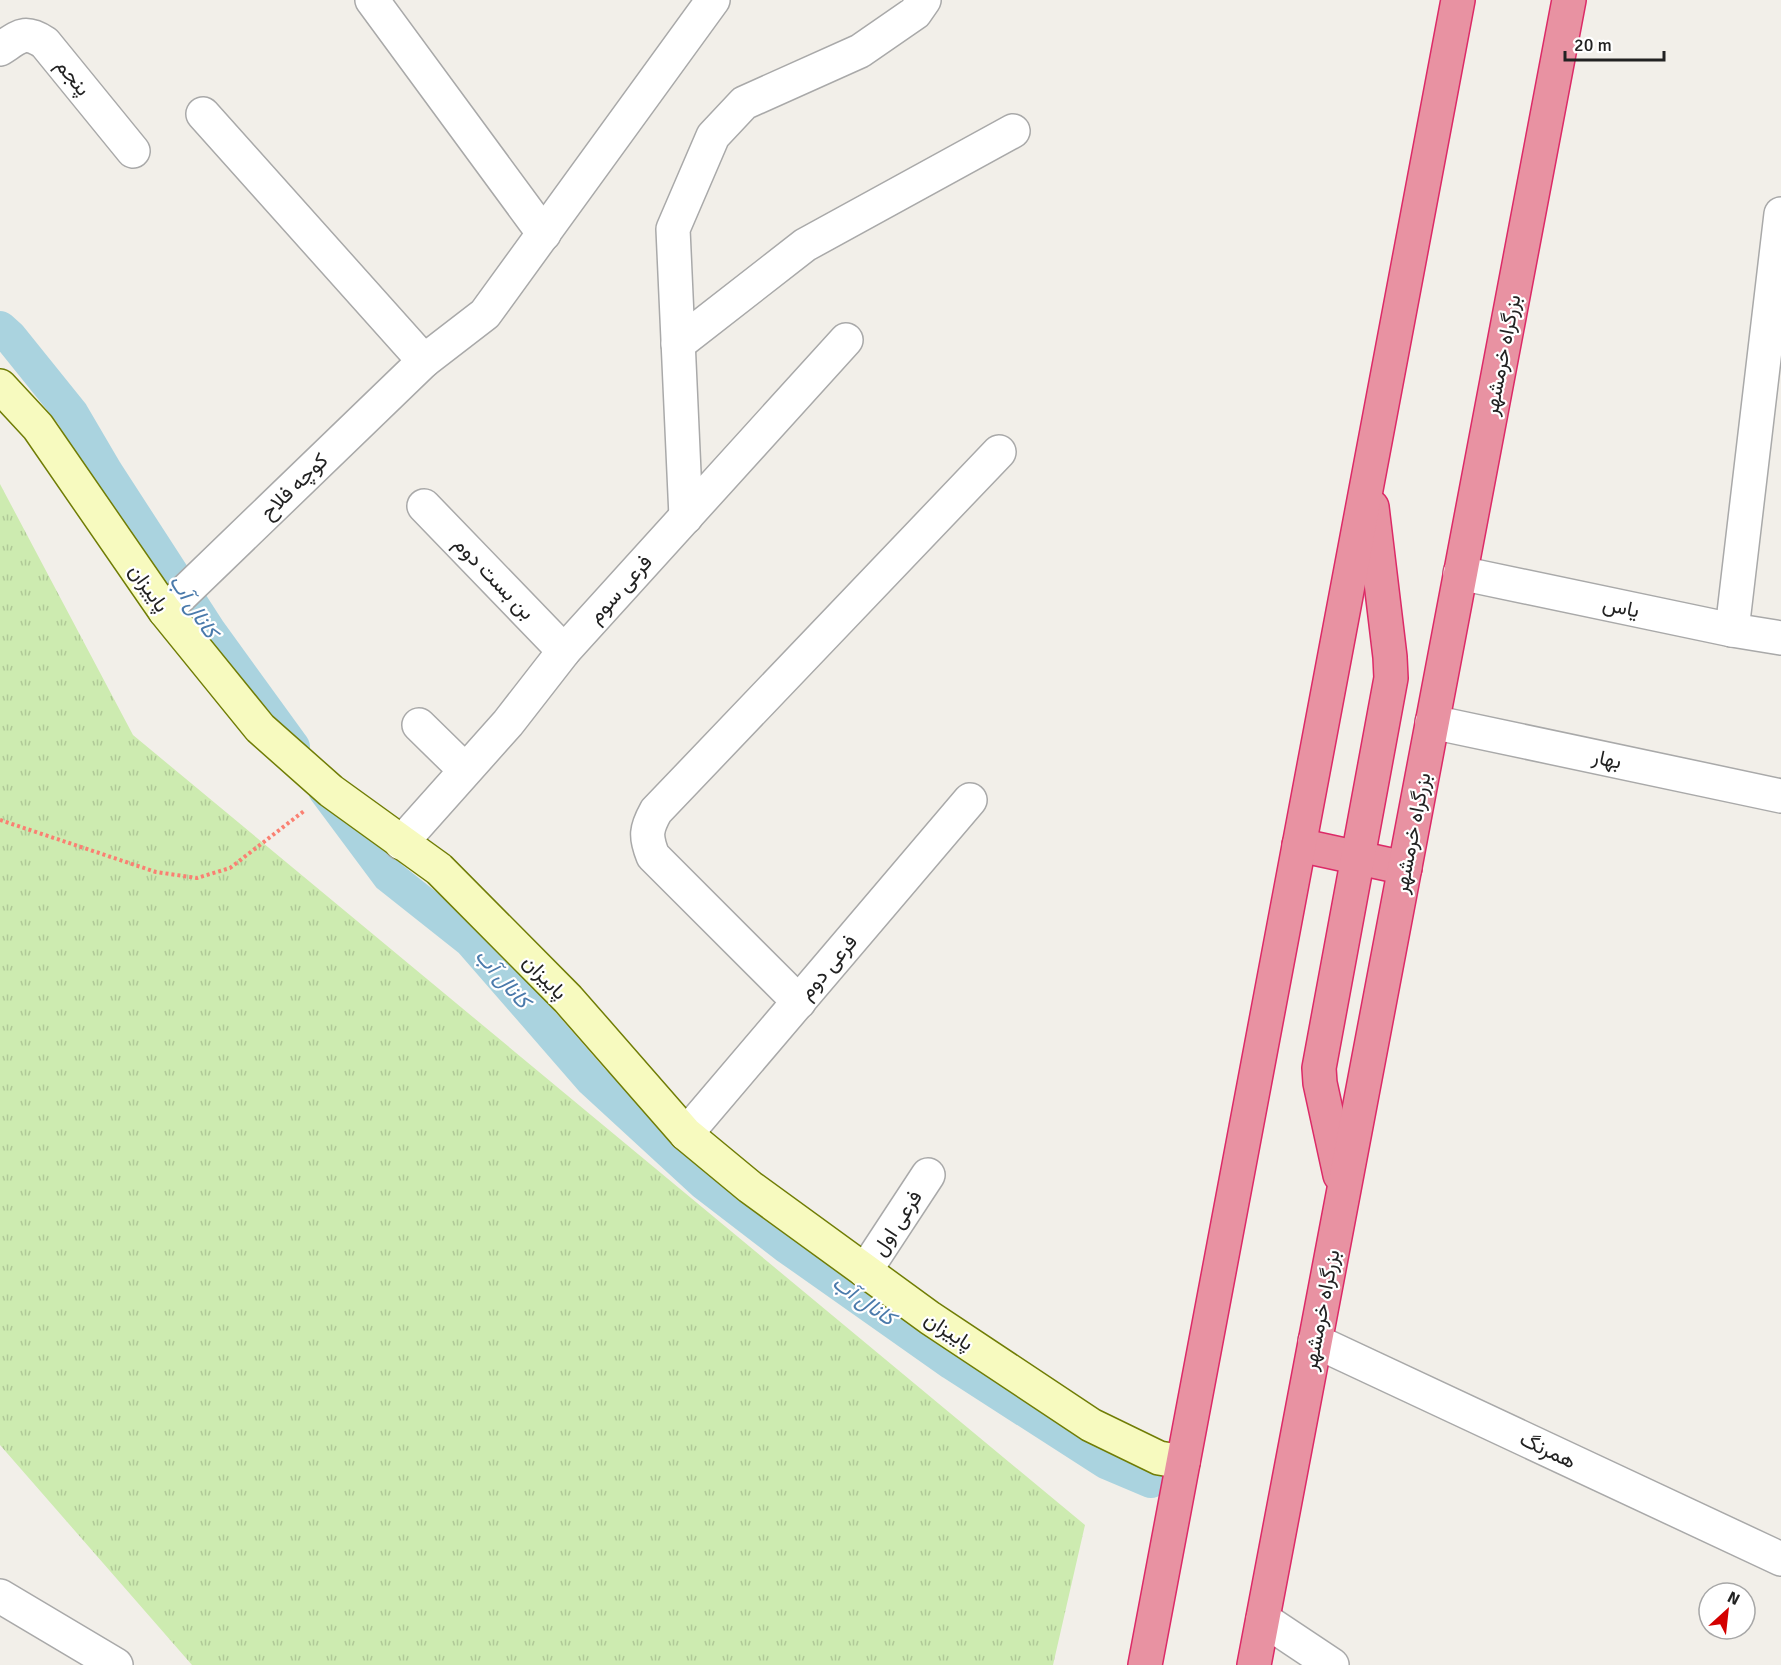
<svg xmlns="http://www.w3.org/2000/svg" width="1781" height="1665" font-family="Signika,Vazirmatn,sans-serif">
	<defs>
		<pattern id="grass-tufts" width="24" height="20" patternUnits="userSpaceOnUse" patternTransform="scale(1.5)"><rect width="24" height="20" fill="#cdebb0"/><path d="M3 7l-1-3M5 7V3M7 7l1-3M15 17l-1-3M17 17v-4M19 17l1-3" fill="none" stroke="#b0c997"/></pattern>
	</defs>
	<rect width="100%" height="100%" fill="#f2efe9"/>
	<polygon fill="url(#grass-tufts)" points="0,484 133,735 1085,1525 1053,1665 192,1665 0,1445"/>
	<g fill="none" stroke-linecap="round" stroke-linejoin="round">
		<g stroke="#aad3df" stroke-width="34">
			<polyline points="0,328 10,337 72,414 106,472 209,631 293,747"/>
			<polyline points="325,790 389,876 471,941 592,1080 704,1183 786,1246 952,1363 1106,1462 1151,1481"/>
		</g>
		<g stroke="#a9a9a9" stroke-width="36">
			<g id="street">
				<polyline points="372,0 544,234"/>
				<path d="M0,49C19,37 24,29 45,43L133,151"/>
				<polyline points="203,114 424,361"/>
				<polyline points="678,344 805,245 1013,131"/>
				<polyline points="424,506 564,651"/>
				<polyline points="686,517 673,229 713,136 744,103 860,51 915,13 924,0"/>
				<polyline points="1460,573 1732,630 1781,638"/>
				<polyline points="165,611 424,361 485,314 713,0"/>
				<polyline points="1732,630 1781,214"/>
				<polyline points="1432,722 1781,796"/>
				<polyline points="419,725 465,770"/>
				<polyline points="401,843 508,723 564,651 846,340"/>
				<path d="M799,1002L653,856C645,836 646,829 656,811L999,452"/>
				<polyline points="686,1134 970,800"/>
				<polyline points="865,1271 928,1175"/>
				<polyline points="1315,1341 1781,1559"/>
				<polyline points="0,1596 116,1665"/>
				<polyline points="1263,1619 1332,1665"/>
			</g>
		</g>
		<g stroke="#707d05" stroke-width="36">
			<polyline id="secondary" points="0,386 38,427 165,611 260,728 331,791 439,869 568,999 686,1134 750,1187 930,1318 1091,1425 1159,1458 1183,1462"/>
		</g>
		<g stroke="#dc2a67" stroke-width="36">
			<g id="highway">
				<polyline points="1299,845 1405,868"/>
				<polyline points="1340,1175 1320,1083 1319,1068 1391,678 1390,657 1372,507"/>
				<polyline points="1145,1665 1458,0"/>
				<polyline points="1254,1665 1569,0"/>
			</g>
		</g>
		<polyline stroke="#fa8072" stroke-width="4" stroke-dasharray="3 3" stroke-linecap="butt" points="0,820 156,872 197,878 230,868 304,811"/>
		<use href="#street" stroke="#fff" stroke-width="33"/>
		<use href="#secondary" stroke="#f7fabf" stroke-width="33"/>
		<use href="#highway" stroke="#e892a2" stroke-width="33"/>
	</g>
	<g text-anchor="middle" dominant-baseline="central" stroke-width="4.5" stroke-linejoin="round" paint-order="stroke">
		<g font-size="21" fill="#222" stroke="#fff">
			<text transform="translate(73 77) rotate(51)">پنجم</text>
			<text transform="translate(1502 355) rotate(-79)">بزرگراه خرمشهر</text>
			<text transform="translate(294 486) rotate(-44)">کوچه فلاح</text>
			<text transform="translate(494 578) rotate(46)">بن بست دوم</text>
			<text transform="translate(149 588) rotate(55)">پاییزان</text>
			<text transform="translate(620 589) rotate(-48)">فرعی سوم</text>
			<text transform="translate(1621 607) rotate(12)">یاس</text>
			<text transform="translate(1607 759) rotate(12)">بهار</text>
			<text transform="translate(1412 833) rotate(-79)">بزرگراه خرمشهر</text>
			<text transform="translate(828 967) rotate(-50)">فرعی دوم</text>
			<text transform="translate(545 977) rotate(46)">پاییزان</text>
			<text transform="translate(897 1223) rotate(-57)">فرعی اول</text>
			<text transform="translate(1321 1310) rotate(-79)">بزرگراه خرمشهر</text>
			<text transform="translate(949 1331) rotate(33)">پاییزان</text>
			<text transform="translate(1548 1450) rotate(25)">همرنگ</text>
		</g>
		<g font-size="22" font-style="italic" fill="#4a7aab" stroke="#fff">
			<text transform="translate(194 606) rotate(57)">کانال آب</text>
			<text transform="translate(503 978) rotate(49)">کانال آب</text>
			<text transform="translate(864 1300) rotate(35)">کانال آب</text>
		</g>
	</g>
	<g transform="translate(1727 1611) rotate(27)"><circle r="28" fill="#ffffff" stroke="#a7a7a7" stroke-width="1.5"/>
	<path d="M0-4.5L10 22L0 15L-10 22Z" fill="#d40000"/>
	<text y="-9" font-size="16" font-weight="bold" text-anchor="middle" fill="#222222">N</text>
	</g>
	<path d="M1565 51v9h99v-9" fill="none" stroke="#222222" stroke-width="3"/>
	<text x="1574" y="51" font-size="18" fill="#222222" stroke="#ffffff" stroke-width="4.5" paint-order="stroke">20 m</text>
</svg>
